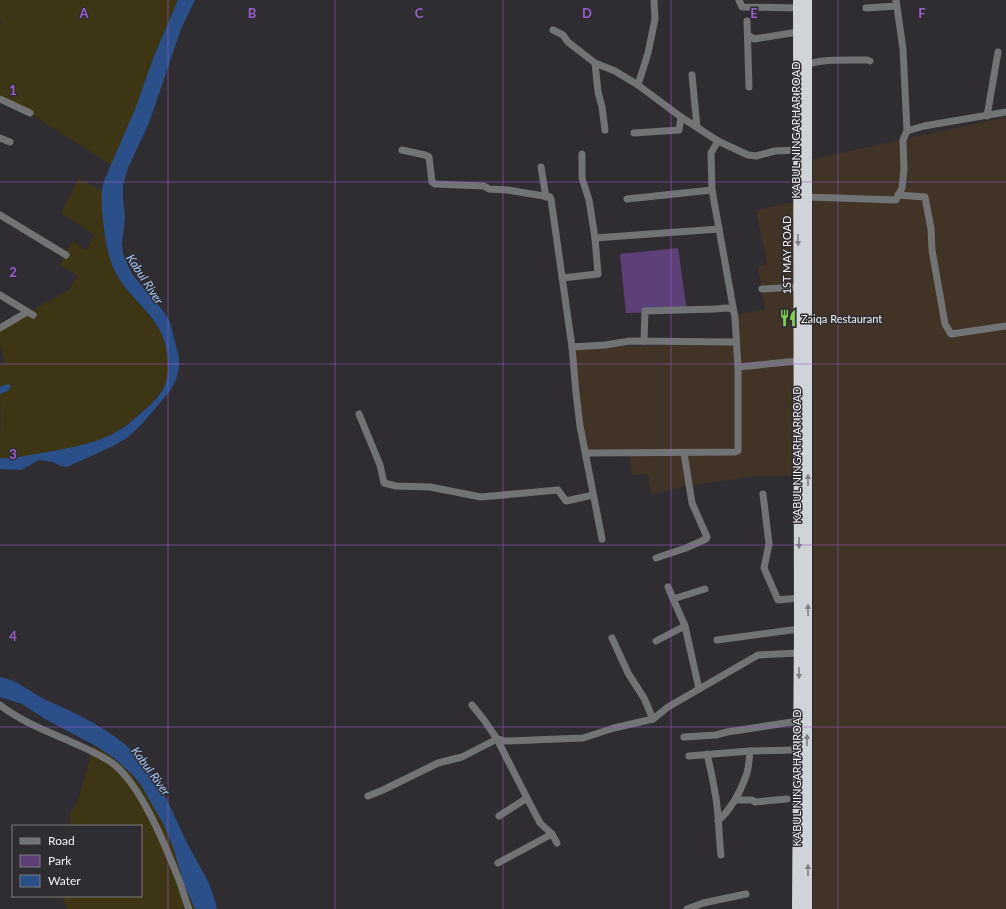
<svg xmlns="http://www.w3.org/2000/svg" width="1006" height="909" font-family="Lato,sans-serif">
	<rect width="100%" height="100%" fill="#2f2d31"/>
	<g fill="#413325">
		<polygon points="1006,117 1006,909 813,909 814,573 813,159"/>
		<polygon points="798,201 799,476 757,476 685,486 651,495 648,474 632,475 629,453 586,454 572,347 736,344 736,314 765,310 758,267 767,264 756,210"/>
	</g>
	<polygon fill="#5d4078" points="678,248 687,312 626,313 620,254"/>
	<g fill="#3e3515">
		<polygon points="0,0 178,0 154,56 136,107 112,165 0,95 0,24 2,21 0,19"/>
		<path d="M79,178L102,191C103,221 103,253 119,279C133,302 158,317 165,343C168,355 170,370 166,382C159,402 118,434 98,441C80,447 61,449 42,453C28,455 14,459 0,458V430L1,429L0,394L8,391L4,385L0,387V364L5,362L0,345V329L69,290L78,276L60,265L72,241L86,250L95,235L61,213Z"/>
		<path d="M94,745C108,754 122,763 133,776C150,794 165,825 174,848C181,869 186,889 195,909H68L62,896H141V826H69L71,810L77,803Z"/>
	</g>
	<g fill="#2b5089">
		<path d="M178,0H195L181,29L149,123L128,168L123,185V197L125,218L122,244L123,254L132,274L164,312L170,322L179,358V368L176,380L170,391L153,411L141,425L127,438L113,446L67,467L61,466L53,462L39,460L21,470L0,469V458C14,459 28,455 42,453C74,447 106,443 132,421C142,412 155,402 162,391C173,373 168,344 158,327C148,310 131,297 120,280C108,262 105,240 103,220C102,207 100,193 104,181L136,107L154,56Z"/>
		<polygon points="8,384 11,386 8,391 0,394 0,387"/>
		<path d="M0,677C8,679 16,681 22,686C30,690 37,696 46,700C84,717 124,735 150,771C165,792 176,820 187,843C199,866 212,883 217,909H195L184,884L173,847L164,825L141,785L133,775L114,758L94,745L45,719L22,704L0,697Z"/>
	</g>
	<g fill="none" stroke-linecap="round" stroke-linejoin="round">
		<g stroke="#727375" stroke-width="7">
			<polyline points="739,0 742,7 798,8"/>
			<polyline points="896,0 903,49 907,131"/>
			<polyline points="866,8 896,6"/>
			<polyline points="747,21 749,87"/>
			<polyline points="553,30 563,35 568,42 595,63 615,71 638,85 681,117 718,141 748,155 756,156 775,151 798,150"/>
			<polyline points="748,35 754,39 798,32"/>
			<polyline points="595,63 598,92 602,107 605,130"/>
			<path d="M808,64C826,59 847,60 867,60L870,61"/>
			<polyline points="692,75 697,127"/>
			<polyline points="638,85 648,53 655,19 654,0"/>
			<polyline points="0,99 30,113"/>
			<polyline points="987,116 998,52"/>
			<polyline points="634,133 679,130 681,117"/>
			<polyline points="0,138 10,142"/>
			<polyline points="402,150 425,155 429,157 432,182 435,184 484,186 489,189 507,190 550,197 551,199 572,347 576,393 580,426 602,539"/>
			<polyline points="541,167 546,197"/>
			<polyline points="898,195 925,197 931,229 932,250 945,324 951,334 1006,326"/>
			<polyline points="807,197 896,200 902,188 904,169 903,140 907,131 924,126 1006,112"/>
			<polyline points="627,199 712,190"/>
			<polyline points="0,215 66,255"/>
			<polyline points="595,238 719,229"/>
			<polyline points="562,278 598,274 595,238 589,200 582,178 582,154"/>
			<polyline points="762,289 799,287"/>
			<polyline points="0,295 33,315"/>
			<polyline points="0,328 27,312"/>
			<polyline points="644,341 645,311 714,309 727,308 733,309"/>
			<polyline points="572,347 605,345 630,341 736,342"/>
			<polyline points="738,367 798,361"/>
			<polyline points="359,414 380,465 384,483 396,486 430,487 481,497 558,490 566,501 593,495"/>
			<polyline points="586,454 590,453 735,452 738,451 738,367 735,318 712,190 711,153 718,141"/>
			<polyline points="763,494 769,544 764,568 778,600 799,598"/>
			<polyline points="656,558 686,548 706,539 707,537 692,503 684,453"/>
			<polyline points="668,587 685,626 699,689"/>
			<polyline points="673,599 705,589"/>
			<polyline points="612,638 628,673 644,698 653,719"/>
			<polyline points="717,640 799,629"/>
			<polyline points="656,641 685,626"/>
			<path d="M0,705C31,729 72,739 106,759C138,776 166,847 179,880C183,890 185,900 189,909"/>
			<polyline points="472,705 484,720 497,739 527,798 499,816"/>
			<polyline points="684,737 716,735 727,732 799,721"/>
			<path d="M707,754C711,771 715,788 717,806C719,822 719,839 721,855"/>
			<polyline points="689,756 750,751 798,750"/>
			<polyline points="368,796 383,790 438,763 462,757 497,739 505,741 583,738 614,728 653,719 668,707 758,655 799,653"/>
			<polyline points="527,798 540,823 552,834 557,843"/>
			<polyline points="735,800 752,800 755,802 787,799"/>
			<path d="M718,821C731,809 740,793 746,776C749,769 749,759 750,751"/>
			<polyline points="498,863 552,834"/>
			<polyline points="687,909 703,903 746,894"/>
		</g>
		<g stroke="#d0d3d7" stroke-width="10">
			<polyline points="807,0 807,909"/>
			<polyline points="797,909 799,629 798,0"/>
		</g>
	</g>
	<defs><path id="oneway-solid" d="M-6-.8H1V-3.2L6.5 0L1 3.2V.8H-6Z"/></defs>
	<g fill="#808084">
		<use href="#oneway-solid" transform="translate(798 240) rotate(89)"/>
		<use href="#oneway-solid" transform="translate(808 480) rotate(-90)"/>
		<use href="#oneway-solid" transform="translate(799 543) rotate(90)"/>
		<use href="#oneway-solid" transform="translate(808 610) rotate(-90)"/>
		<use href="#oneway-solid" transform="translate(799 673) rotate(90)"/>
		<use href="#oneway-solid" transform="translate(807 740) rotate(-90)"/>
		<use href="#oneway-solid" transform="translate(808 870) rotate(-90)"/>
	</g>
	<path fill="none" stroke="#995ecc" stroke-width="1" stroke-opacity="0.55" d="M168,0V909M335,0V909M503,0V909M671,0V909M838,0V909M0,182H1006M0,364H1006M0,545H1006M0,727H1006"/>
	<defs>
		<g id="restaurant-bare" transform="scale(1.38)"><path d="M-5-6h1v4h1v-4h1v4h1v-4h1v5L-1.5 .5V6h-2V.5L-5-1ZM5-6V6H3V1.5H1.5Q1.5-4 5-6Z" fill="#7ed053" stroke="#2f2d31" stroke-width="2.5" paint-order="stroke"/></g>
	</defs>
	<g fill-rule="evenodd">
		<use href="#restaurant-bare" x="788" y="318"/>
	</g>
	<g text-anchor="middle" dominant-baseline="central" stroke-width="3" stroke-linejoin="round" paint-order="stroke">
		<g font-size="11" fill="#f4f3f5" stroke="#2f2d31">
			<text transform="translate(795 130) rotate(-90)">KABUL NINGARHAR ROAD</text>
			<text transform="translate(786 255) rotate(-90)">1ST MAY ROAD</text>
			<text transform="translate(796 455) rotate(-90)">KABUL NINGARHAR ROAD</text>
			<text transform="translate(796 778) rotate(-90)">KABUL NINGARHAR ROAD</text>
		</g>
		<g font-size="11" fill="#f4f3f5" stroke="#2f2d31" text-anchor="start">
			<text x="801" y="318">Zaiqa Restaurant</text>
		</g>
		<g font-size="12" font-style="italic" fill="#a5c7f9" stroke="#2f2d31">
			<text transform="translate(145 279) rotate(57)">Kabul River</text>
			<text transform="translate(151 771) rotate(54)">Kabul River</text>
		</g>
	</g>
	<g font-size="13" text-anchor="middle" font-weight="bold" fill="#995ecc" stroke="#2f2d31" stroke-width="3" stroke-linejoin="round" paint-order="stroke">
		<text x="84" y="18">A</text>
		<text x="252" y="18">B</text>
		<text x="419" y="18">C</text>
		<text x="587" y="18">D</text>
		<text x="754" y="18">E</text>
		<text x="922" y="18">F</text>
		<text x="13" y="95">1</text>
		<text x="13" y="277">2</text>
		<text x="13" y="459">3</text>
		<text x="13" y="641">4</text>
	</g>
	<rect x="12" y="825" width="130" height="72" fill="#2f2d31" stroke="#7e7c7f"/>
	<rect x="20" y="838" width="20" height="6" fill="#727375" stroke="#7e7c7f"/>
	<text x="48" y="845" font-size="12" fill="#f4f3f5">Road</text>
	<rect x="20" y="855" width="20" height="12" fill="#5d4078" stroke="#7e7c7f"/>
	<text x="48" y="865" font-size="12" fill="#f4f3f5">Park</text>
	<rect x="20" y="875" width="20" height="12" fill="#2b5089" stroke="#7e7c7f"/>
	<text x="48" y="885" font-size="12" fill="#f4f3f5">Water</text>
</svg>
